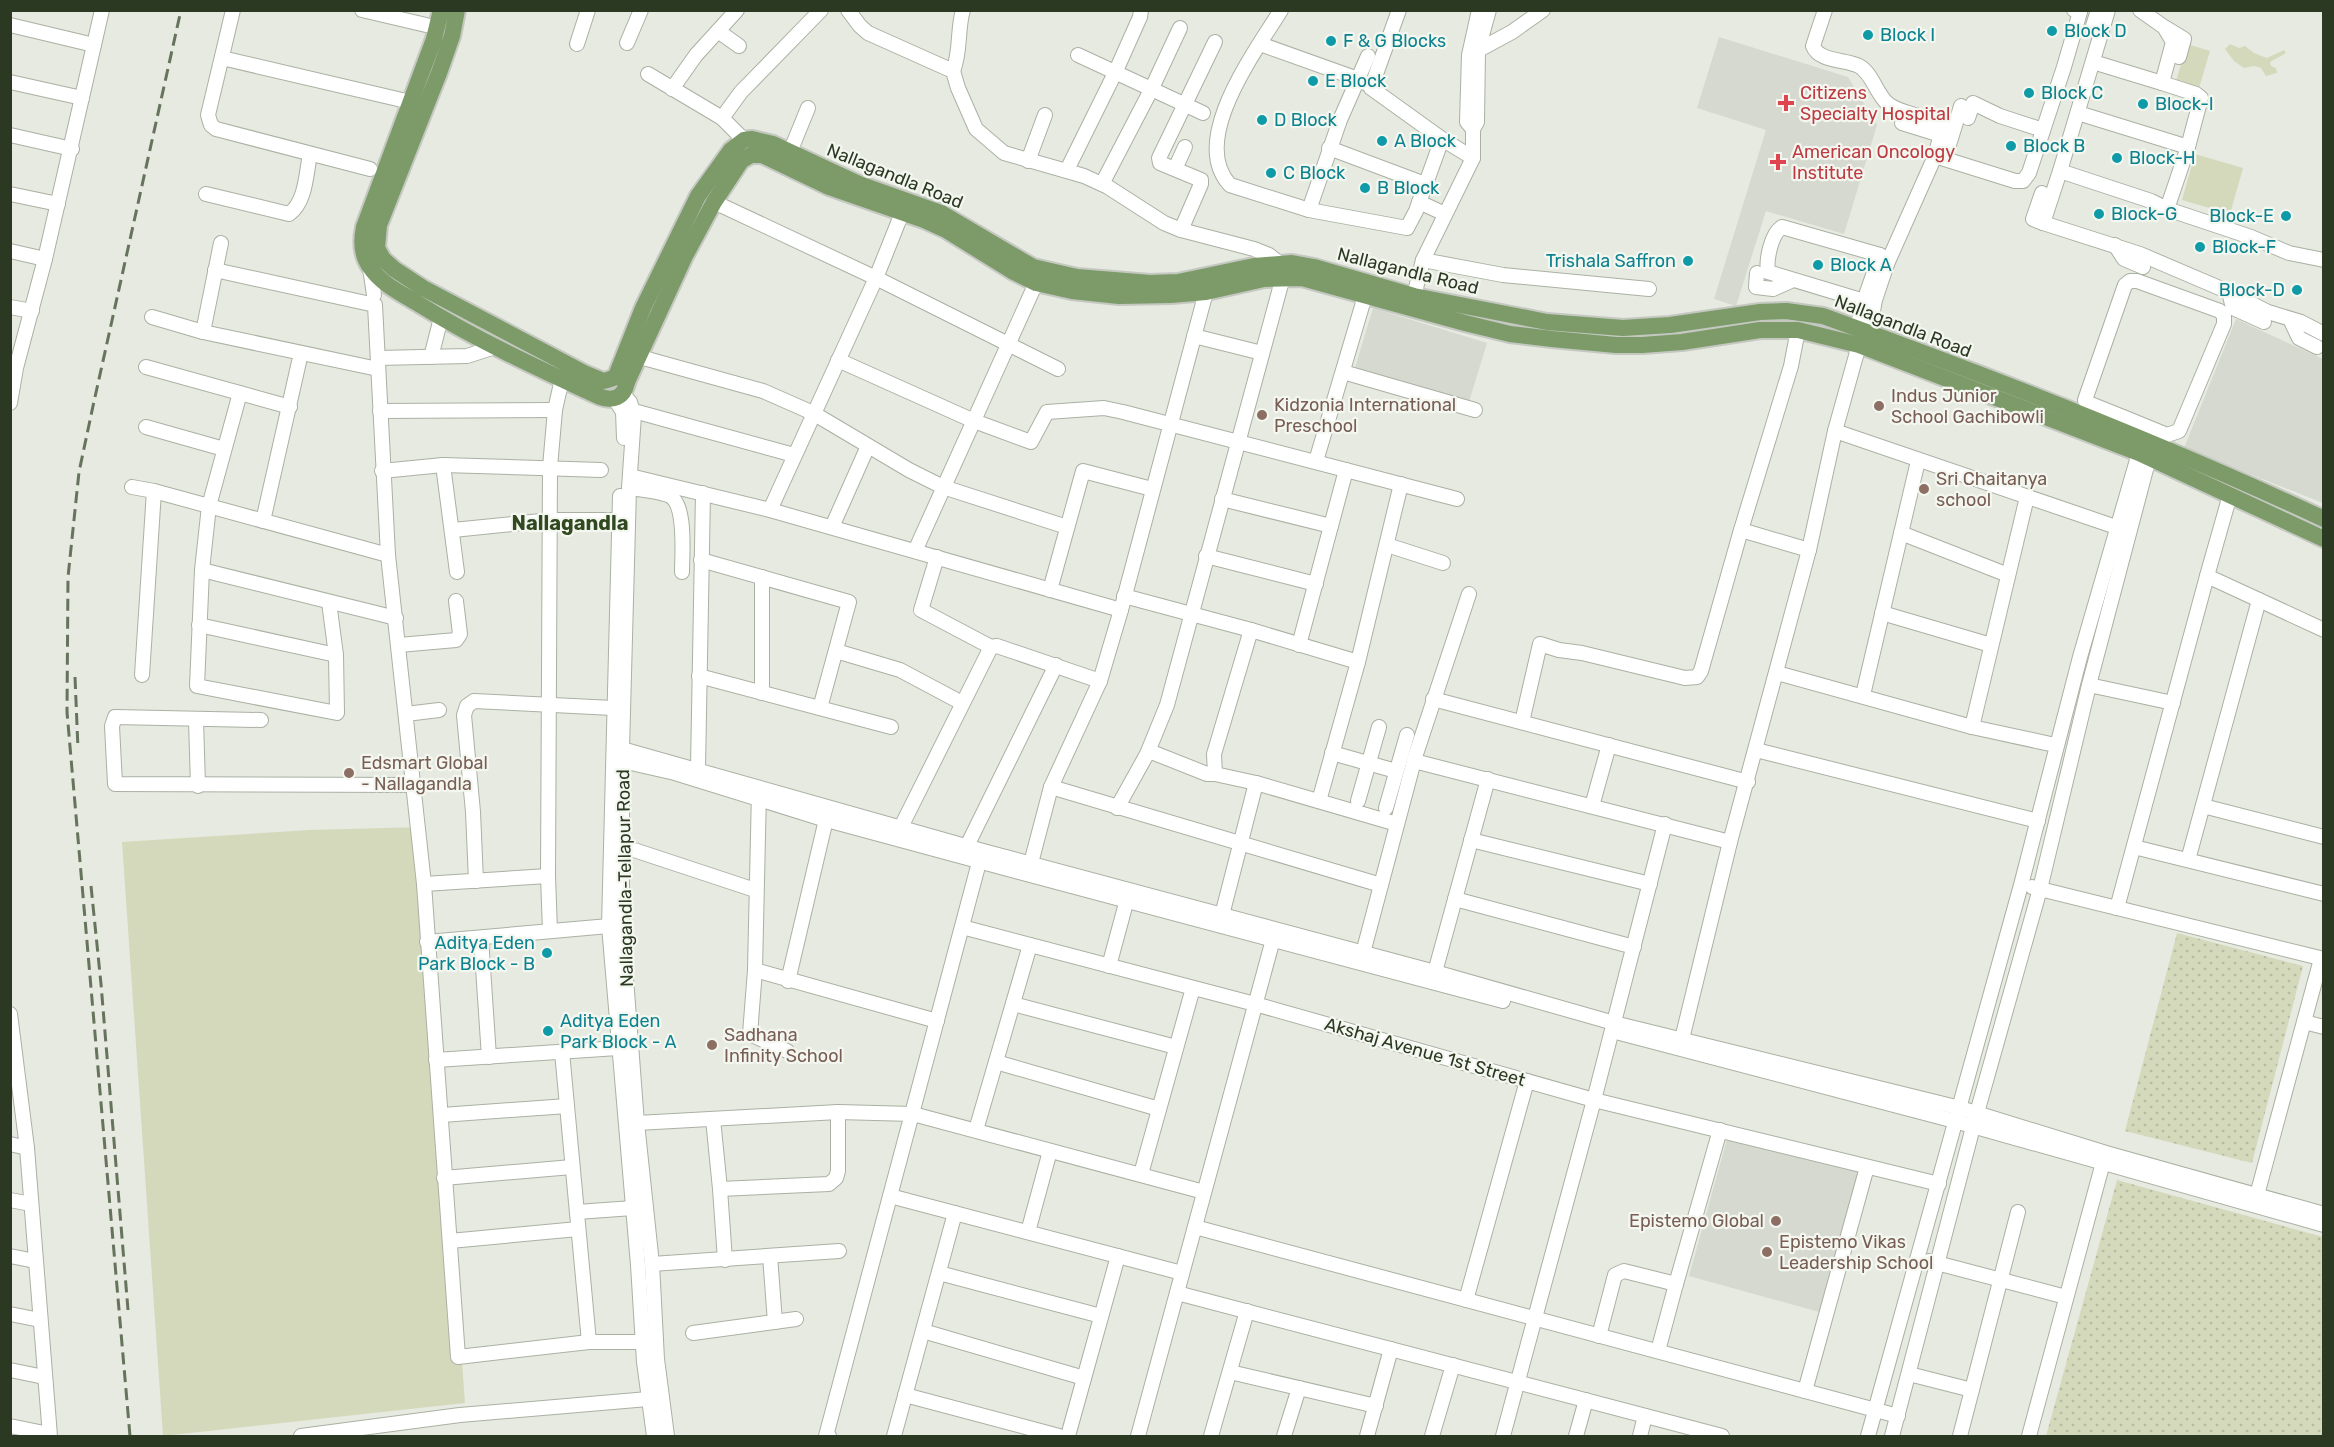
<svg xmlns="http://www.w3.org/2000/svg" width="2334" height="1447" font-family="Rubik,sans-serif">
	<defs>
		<pattern id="park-dots" width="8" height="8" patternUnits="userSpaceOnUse" patternTransform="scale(1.5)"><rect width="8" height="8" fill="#d5d9bb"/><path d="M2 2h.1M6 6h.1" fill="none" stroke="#b7bba0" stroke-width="1.8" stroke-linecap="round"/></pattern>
	</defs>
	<rect width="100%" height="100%" fill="#e6eae0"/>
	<g fill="#d5d9cf">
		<polygon points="1719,37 1848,77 1877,125 1844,234 1766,211 1736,306 1714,299 1766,130 1697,108"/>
		<polygon points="1373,308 1487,343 1468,405 1354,371"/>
		<polygon points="2236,319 2323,359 2323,503 2184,448"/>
		<polygon points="1729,1132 1864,1166 1823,1313 1689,1276"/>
	</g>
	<g fill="#d5d9bb">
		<polygon points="2187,44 2210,51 2199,88 2176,81"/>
		<polygon points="2230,44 2239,48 2245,46 2254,53 2267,58 2284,50 2286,53 2270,62 2271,66 2276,68 2277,73 2266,76 2261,68 2254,66 2244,68 2234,61 2225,49"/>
		<polygon points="2195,154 2243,168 2230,214 2182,200"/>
		<polygon points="423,827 465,1403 163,1436 122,842 309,830"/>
	</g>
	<g fill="url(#park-dots)">
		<polygon points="2177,933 2303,966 2252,1163 2125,1131"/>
		<polygon points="2117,1180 2323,1237 2323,1436 2046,1436"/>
	</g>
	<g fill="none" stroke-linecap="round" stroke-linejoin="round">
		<g stroke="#aab1a3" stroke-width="16">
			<g id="minor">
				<polyline points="233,10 208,115 211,125 216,129 370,169"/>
				<polyline points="362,10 426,25"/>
				<polyline points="848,10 860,26 868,33 953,71 958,88 976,129 1004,153 1084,176 1108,187 1164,223 1181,230 1254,249 1269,255 1279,263"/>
				<path d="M1281,10C1256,51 1188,140 1230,185L1309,210L1407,228L1416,211L1442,139"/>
				<polyline points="1399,10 1371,88 1442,139 1473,158"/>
				<path d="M1825,10L1813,46C1819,62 1846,59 1859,66C1872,73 1876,93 1887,103C1899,114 1929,117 1944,124L1935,156L2015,181H2023L2029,173L2064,67L2080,12L2074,10"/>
				<polyline points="2140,10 2164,27 2173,42 2162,83 2196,94 2201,98 2188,147 2167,209"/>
				<polyline points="10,25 94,45"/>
				<polyline points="2166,28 2184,39 2179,57"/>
				<polyline points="2092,29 2098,10"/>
				<polyline points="718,31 739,46"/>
				<polyline points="627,43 641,10"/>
				<polyline points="577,44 588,10"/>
				<polyline points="1260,44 1358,79 1365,83"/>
				<polyline points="1473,53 1512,32 1543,10"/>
				<polyline points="1078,55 1203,113"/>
				<polyline points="222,58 402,100"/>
				<polyline points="2093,62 2162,83"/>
				<path d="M953,71C961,52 957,30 963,10"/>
				<polyline points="648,74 722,118 744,140"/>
				<polyline points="10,82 82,98"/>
				<polyline points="672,89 696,55 737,10"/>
				<polyline points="2078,113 2188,147"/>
				<polyline points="722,118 741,92 821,10"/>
				<polyline points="1968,118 1973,103 2000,116 2043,130"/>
				<polyline points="1902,123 1941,135"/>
				<polyline points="1473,129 1477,122 1478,50 1489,10"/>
				<polyline points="10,135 72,149"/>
				<polyline points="1329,148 1425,184"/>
				<polyline points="790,152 808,108"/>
				<polyline points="1945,158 1961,106"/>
				<polyline points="1028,161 1045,115"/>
				<polyline points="1175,169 1185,147"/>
				<polyline points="1067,170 1115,73 1140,17 1141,10"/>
				<polyline points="2060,171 2108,10"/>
				<polyline points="1102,184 1152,88 1180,28"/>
				<polyline points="2042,193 2033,219 2043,223"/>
				<polyline points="10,194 58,204"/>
				<path d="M206,194L289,214C306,202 306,174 310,154"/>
				<polyline points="714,202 876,278 1058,369"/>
				<polyline points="1419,202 1445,214"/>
				<polyline points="1309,210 1340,120 1368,56"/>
				<polyline points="1181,230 1201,184 1201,180 1160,163 1159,158 1215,42"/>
				<polyline points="2115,245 2124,259 2143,267"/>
				<polyline points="10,251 45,259"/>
				<polyline points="1423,260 1503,275 1649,289"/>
				<polyline points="2324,260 2289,253 2251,237 2167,209 2151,201 2060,171 2043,223 2140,254 2229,292 2268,312 2301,322 2324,334"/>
				<polyline points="1887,264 1935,156"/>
				<polyline points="370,268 374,295"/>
				<polyline points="215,270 375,305 388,555 424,884 458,1357 589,1342 656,1342"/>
				<polyline points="1757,273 1756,287 1773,289 1793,280"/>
				<polyline points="2229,292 2233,308 2264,322"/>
				<path d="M1864,301L1768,272C1766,260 1771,234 1782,227L1880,255"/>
				<polyline points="1412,304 1423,260 1473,158 1473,129 1467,122 1469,55 1479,10"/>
				<polyline points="10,307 32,311"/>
				<polyline points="152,317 203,332 378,369"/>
				<polyline points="2290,319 2299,338 2317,347"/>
				<polyline points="1857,328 1864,301 1880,255 1887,264 1875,300 1869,333"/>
				<polyline points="1798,330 1791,366 1741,530 1809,550"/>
				<polyline points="203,332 221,243"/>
				<polyline points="1194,336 1262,353"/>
				<polyline points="431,357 441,318"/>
				<polyline points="640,357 763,391 813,413 909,470 943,487 1067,527"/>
				<polyline points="378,358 467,356 495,347"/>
				<polyline points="838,360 974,421 1031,442 1047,412 1104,408 1123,412 1457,499"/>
				<polyline points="146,367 290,407"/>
				<polyline points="1343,372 1475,410"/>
				<polyline points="240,393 209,506 202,570 197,686 337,713 336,655 329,602"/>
				<polyline points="622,394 630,402 634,415 629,488 622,749 622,926 637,1123 652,1264 657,1359 667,1436"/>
				<polyline points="615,399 623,412 624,438"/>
				<polyline points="10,403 16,368 45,259 102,10"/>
				<polyline points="380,411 555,410"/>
				<polyline points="634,411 794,455"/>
				<polyline points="146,427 224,449"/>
				<polyline points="2119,428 2123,417 2088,403 2085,400 2125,285 2130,281 2137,281 2220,311 2224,316 2224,324 2179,431 2167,435 2123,417"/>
				<polyline points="1835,431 2116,527"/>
				<polyline points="1316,461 1365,296"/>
				<polyline points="443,465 457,572"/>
				<polyline points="382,471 443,465 601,470"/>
				<polyline points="630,476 770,510 1121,610"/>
				<polyline points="132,487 154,491 388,555"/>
				<path d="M629,488C642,490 656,491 668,495C687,502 682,554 682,572"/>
				<polyline points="620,496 609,926 638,1265 644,1362 654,1436"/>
				<polyline points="1222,499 1331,526"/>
				<polyline points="770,510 876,278 902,213"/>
				<polyline points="263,521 301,353"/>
				<polyline points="832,527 868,446"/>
				<polyline points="453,530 551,520 619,520"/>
				<polyline points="1901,533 2008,575"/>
				<polyline points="1387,545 1443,563"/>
				<polyline points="915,551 1036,283"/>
				<polyline points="1206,556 1316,584"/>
				<polyline points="937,557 921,610 991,647"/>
				<polyline points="701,560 849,602 820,708"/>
				<polyline points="202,570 396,618"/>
				<polyline points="2207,576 2230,495"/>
				<polyline points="762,577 762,693"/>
				<polyline points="1050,590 1083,471 1152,489"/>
				<polyline points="1124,596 1251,630 1358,662"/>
				<polyline points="1882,613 1991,645"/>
				<polyline points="199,625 336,655"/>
				<polyline points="1251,630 1214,754 1215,774 1256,783 1397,824"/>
				<polyline points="399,645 456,640 460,634 456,601"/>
				<polyline points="1299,645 1346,470"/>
				<polyline points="836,651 900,670 962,703"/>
				<polyline points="1777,673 1972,727 2055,745"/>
				<polyline points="142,675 154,491"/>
				<polyline points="699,676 891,727"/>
				<polyline points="2089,685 2173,703"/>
				<polyline points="1863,695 1918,461"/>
				<polyline points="1433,699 1748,782"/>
				<polyline points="406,714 439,710"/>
				<polyline points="196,720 198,786"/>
				<polyline points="261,720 115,717 112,726 115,784 413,785"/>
				<polyline points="1522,722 1540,644 1559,650 1582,653 1685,678 1697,677 1701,671 1741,530"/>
				<polyline points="1972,727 2027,497"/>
				<polyline points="622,749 983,851 1435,972 1614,1023 1960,1108 2106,1153 2324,1214"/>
				<polyline points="1756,750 2038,821"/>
				<polyline points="1149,751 1207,774 1215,774"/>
				<polyline points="1332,753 1396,771"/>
				<polyline points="622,761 675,773 823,819 1019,872 1503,1001"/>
				<polyline points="1414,761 1730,842"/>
				<polyline points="698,768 703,493"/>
				<polyline points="1051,787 1381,885"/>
				<polyline points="759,791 755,970 937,1021"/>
				<polyline points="1319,801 1358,662 1401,484"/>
				<polyline points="1358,801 1379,727"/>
				<polyline points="1592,806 1609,745"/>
				<polyline points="2203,806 2324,837"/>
				<polyline points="1117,808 1147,754 1167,705 1283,277"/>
				<polyline points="1386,808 1407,735"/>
				<polyline points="901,827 991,647 997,646 1100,681"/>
				<polyline points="1471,840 1650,884"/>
				<polyline points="622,846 755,890"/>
				<polyline points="967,846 1056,665"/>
				<polyline points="2134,847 2324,894"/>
				<polyline points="2188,860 2259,600"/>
				<polyline points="1031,863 1051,787 1100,681 1121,610 1206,292"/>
				<polyline points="548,876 550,931"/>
				<polyline points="476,881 473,812 464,715 467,706 474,701 613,708"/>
				<polyline points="424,884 548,876 550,467 555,410 562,379"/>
				<polyline points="2032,887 2324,959"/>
				<polyline points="1455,899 1634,947"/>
				<polyline points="2117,908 2207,576 2324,630"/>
				<polyline points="1222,915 1256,783"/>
				<polyline points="962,927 1255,1004 1594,1100 1939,1184"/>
				<polyline points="481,938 489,1057"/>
				<polyline points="427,942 609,926"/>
				<polyline points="1363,953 1415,757 1469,594"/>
				<polyline points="1109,966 1129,892"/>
				<polyline points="755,970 750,1034 787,1051"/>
				<polyline points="1435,972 1488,779"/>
				<polyline points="788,981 828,811"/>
				<polyline points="1013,1004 1176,1047"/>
				<polyline points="10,1014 27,1148 50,1436"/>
				<polyline points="2304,1022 2324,1027"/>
				<polyline points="1616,1032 1951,1120 2324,1225"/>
				<polyline points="1682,1039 1730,842 1809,550 1835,431 1859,345"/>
				<polyline points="562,1052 589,1342"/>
				<polyline points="436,1060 618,1048"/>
				<polyline points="996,1062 1159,1109"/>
				<polyline points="442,1115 567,1106"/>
				<polyline points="713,1119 720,1189 829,1184 836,1178 838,1171 838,1112"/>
				<polyline points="637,1123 838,1112 913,1114 1204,1192"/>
				<polyline points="976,1130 1030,945"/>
				<polyline points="10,1144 27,1148"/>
				<polyline points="1141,1174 1193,988"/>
				<polyline points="444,1178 572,1167"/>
				<polyline points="720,1189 725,1260"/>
				<polyline points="2257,1195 2321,959"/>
				<polyline points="890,1196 1182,1273"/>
				<polyline points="10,1200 31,1204"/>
				<polyline points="577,1212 633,1208"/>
				<polyline points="1195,1227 1898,1416"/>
				<polyline points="1028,1232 1050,1151"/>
				<polyline points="450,1241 578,1229"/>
				<polyline points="10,1256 35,1261"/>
				<polyline points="770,1256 775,1322"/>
				<polyline points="1929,1261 2066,1297"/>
				<polyline points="652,1264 839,1251"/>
				<polyline points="939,1273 1101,1316"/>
				<polyline points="1177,1293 1722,1436"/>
				<polyline points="1466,1300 1527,1081"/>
				<polyline points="10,1314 40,1320"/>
				<polyline points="923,1331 1084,1378"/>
				<polyline points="693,1333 796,1319"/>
				<polyline points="1599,1336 1615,1275 1624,1271 1676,1284 1720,1130"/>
				<polyline points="1658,1351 1676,1284"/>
				<polyline points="10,1370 44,1377"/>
				<polyline points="1230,1372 1376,1406"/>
				<polyline points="1909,1374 1972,1390"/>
				<polyline points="1805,1391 1867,1167"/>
				<polyline points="905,1395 1059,1436"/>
				<polyline points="10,1426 49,1434"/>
				<polyline points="301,1436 460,1415 648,1399"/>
				<polyline points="829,1436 826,1436 981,855"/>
				<polyline points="894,1436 955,1213"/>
				<polyline points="1068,1436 1118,1256"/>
				<polyline points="1138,1436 1275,932"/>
				<polyline points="1211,1436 1247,1311"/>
				<polyline points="1284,1436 1299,1388"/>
				<polyline points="1367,1436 1391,1349"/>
				<polyline points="1432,1436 1453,1365"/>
				<polyline points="1503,1436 1594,1100 1665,824"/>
				<polyline points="1576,1436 1586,1400"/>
				<polyline points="1640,1436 1645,1416"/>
				<polyline points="1868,1436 2021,885 2080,657 2139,453"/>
				<polyline points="1892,1436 1973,1127 2040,889 2089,685 2149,458"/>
				<polyline points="1960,1436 2018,1212"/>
				<polyline points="2029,1436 2105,1155"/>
			</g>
		</g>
		<g stroke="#c4c8c1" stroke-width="20">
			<g id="major">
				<path d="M441,10L434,39L364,227C361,241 362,256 370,267C381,284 401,293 417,303C475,339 537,368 598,396C613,402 624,398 627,382C618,372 613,380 603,381L586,374L423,288L394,269L383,259L377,248L379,225L439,73L452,36L457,10"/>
				<path d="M616,376L643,308L698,196L731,150L744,140L752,139L773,144L859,184L941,213L1033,267L1077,277L1150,283L1178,282L1254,266L1292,263L1314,267L1414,296L1547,322L1623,328L1670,325L1760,312L1786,311L1823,316C1992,377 2161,443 2324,519"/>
				<polyline points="627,382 685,256 714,202 741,161 751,155 762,155 829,187 924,220 946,230 1012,271 1036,283 1072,291 1119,296 1171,295 1206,292 1264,279 1302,278 1465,323 1510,334 1552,339 1616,345 1642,345 1682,342 1760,330 1798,330 1859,345 2139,453 2324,539"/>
			</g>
		</g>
		<use href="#minor" stroke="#fff" stroke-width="14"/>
		<use href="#major" stroke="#7c9b69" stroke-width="16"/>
		<g stroke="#66745d" stroke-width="3" stroke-dasharray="12 6" stroke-linecap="butt">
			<polyline points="75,677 78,749"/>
			<polyline points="91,886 101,984 128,1310"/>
			<polyline points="130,1436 67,712 68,577 79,472 93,406 181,10"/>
		</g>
	</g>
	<g fill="#0f9aa8" stroke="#f4f7f0" stroke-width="2">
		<circle cx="2052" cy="31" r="6"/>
		<circle cx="1868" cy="35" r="6"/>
		<circle cx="1331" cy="41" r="6"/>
		<circle cx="1313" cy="81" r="6"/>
		<circle cx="2029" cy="93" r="6"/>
		<circle cx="2143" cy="104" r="6"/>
		<circle cx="1262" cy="120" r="6"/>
		<circle cx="1382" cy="141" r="6"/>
		<circle cx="2011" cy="146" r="6"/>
		<circle cx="2117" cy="158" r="6"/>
		<circle cx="1271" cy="173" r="6"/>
		<circle cx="1365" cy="188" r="6"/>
		<circle cx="2099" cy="214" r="6"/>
		<circle cx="2286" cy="216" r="6"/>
		<circle cx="2200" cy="247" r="6"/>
		<circle cx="1688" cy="261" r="6"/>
		<circle cx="1818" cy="265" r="6"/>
		<circle cx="2297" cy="290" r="6"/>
		<circle cx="547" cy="953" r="6"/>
		<circle cx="548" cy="1031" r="6"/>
	</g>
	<g fill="#e0444e" stroke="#f4f7f0" stroke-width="2">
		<path d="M1783 94h6v6h6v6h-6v6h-6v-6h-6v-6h6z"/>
		<path d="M1775 153h6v6h6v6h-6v6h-6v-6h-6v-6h6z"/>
	</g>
	<g fill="#8d6e63" stroke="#f4f7f0" stroke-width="2">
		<circle cx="1879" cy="406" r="6"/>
		<circle cx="1262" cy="415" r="6"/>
		<circle cx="1924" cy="489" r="6"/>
		<circle cx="349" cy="773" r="6"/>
		<circle cx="712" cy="1045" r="6"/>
		<circle cx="1776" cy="1221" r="6"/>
		<circle cx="1767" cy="1252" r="6"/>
	</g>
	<g text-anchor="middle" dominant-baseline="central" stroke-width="4.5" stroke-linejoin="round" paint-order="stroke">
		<g font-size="18" fill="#0d838f" stroke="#f4f7f0" text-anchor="start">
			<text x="2064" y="31">Block D</text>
			<text x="1880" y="35">Block I</text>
			<text x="1343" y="41">F &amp; G Blocks</text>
			<text x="1325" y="81">E Block</text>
			<text x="2041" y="93">Block C</text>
			<text x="2155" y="104">Block-I</text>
			<text x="1274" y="120">D Block</text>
			<text x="1394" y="141">A Block</text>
			<text x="2023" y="146">Block B</text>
			<text x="2129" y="158">Block-H</text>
			<text x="1283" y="173">C Block</text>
			<text x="1377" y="188">B Block</text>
			<text x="2111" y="214">Block-G</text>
			<text x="2274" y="216" text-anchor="end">Block-E</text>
			<text x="2212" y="247">Block-F</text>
			<text x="1676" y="261" text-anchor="end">Trishala Saffron</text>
			<text x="1830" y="265">Block A</text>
			<text x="2285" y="290" text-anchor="end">Block-D</text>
			<text x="535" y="943" text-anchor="end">Aditya Eden<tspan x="535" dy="21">Park Block - B</tspan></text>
			<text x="560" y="1021">Aditya Eden<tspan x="560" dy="21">Park Block - A</tspan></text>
		</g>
		<g font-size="18" fill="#be3a42" stroke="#f4f7f0" text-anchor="start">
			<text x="1800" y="93">Citizens<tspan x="1800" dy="21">Specialty Hospital</tspan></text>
			<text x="1792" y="152">American Oncology<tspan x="1792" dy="21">Institute</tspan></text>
		</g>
		<g font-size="18" fill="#2b3922" stroke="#f4f7f0">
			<text transform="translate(895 176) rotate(22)">Nallagandla Road</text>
			<text transform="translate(1408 271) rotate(14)">Nallagandla Road</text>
			<text transform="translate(1903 326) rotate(21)">Nallagandla Road</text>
			<text transform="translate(625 878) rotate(-91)">Nallagandla-Tellapur Road</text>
			<text transform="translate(1425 1052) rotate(16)">Akshaj Avenue 1st Street</text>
		</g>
		<g font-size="18" fill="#785e54" stroke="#f4f7f0" text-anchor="start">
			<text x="1891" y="396">Indus Junior<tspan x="1891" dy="21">School Gachibowli</tspan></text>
			<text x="1274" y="405">Kidzonia International<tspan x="1274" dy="21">Preschool</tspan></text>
			<text x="1936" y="479">Sri Chaitanya<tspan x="1936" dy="21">school</tspan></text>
			<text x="361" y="763">Edsmart Global<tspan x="361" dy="21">- Nallagandla</tspan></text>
			<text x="724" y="1035">Sadhana<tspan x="724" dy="21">Infinity School</tspan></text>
			<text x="1764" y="1221" text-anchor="end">Epistemo Global</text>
			<text x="1779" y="1242">Epistemo Vikas<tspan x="1779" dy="21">Leadership School</tspan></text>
		</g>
		<g font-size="20" font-weight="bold" fill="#304920" stroke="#f4f7f0">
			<text x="570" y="523">Nallagandla</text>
		</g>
	</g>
	<rect width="2334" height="1447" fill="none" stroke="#2b3922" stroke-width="24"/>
</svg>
